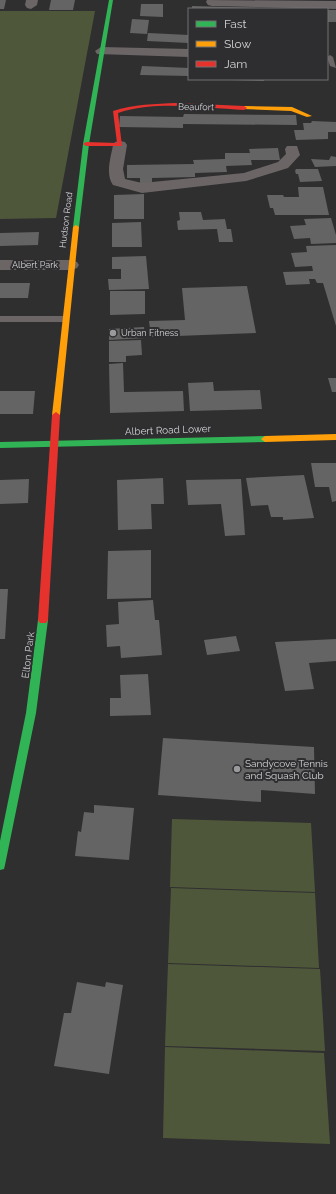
<svg xmlns="http://www.w3.org/2000/svg" width="336" height="1194" font-family="Raleway,sans-serif">
	<rect width="100%" height="100%" fill="#2f2f30"/>
	<g fill="#4f573b">
		<polygon points="0,11 95,11 56,218 0,219"/>
		<polygon points="172,819 311,823 315,892 170,887"/>
		<polygon points="171,888 315,893 319,968 168,963"/>
		<polygon points="168,964 320,969 325,1051 165,1046"/>
		<polygon points="165,1047 324,1053 330,1144 163,1138"/>
	</g>
	<g fill="#656464">
		<polygon points="0,0 6,0 4,9 0,9"/>
		<polygon points="51,0 75,0 73,10 49,10"/>
		<polygon points="141,4 163,4 163,17 140,16"/>
		<polygon points="192,6 261,8 261,9 192,9"/>
		<rect x="327" y="10" width="9" height="12"/>
		<polygon points="132,19 149,20 147,34 130,33"/>
		<polygon points="148,33 189,35 189,43 147,41"/>
		<polygon points="142,66 189,68 189,76 140,75"/>
		<polygon points="231,79 264,79 264,81 231,80"/>
		<polygon points="184,114 296,115 297,125 183,124 183,128 119,127 120,116 183,117"/>
		<polygon points="312,121 336,122 336,132 328,132 328,139 296,140 294,130 304,130 303,123 311,123"/>
		<polygon points="278,148 280,160 251,160 252,165 226,166 227,172 195,173 195,177 152,178 152,183 140,183 140,178 127,178 127,165 194,164 193,160 225,159 225,153 250,153 249,149"/>
		<polygon points="331,156 336,157 336,166 315,167 311,159 329,160"/>
		<polygon points="296,169 318,169 322,181 300,182 298,174 296,174 295,171"/>
		<polygon points="298,187 323,187 329,215 275,215 273,208 270,208 267,195 283,195 284,197 299,197"/>
		<polygon points="144,194 144,219 114,219 114,195"/>
		<polygon points="179,212 201,212 203,220 225,219 227,229 231,229 233,242 219,242 217,229 178,230 177,221 180,220"/>
		<polygon points="331,218 336,235 336,243 311,244 310,238 294,239 290,226 306,225 304,219"/>
		<polygon points="141,222 142,247 112,247 112,223"/>
		<polygon points="39,232 38,245 0,246 0,233"/>
		<polygon points="336,245 336,326 323,283 317,283 315,279 309,279 310,284 286,285 283,272 313,271 312,266 295,267 291,253 307,252 306,246"/>
		<polygon points="146,256 149,289 109,290 108,279 121,279 121,269 112,269 112,257"/>
		<polygon points="0,283 30,283 28,298 0,298"/>
		<polygon points="247,286 256,333 151,337 149,321 185,320 182,288"/>
		<polygon points="110,291 145,291 145,314 110,315"/>
		<polygon points="144,327 145,338 109,340 109,329"/>
		<polygon points="141,340 142,355 126,356 126,362 109,362 109,341"/>
		<polygon points="123,363 124,392 183,391 184,411 110,413 109,364"/>
		<polygon points="328,378 336,378 336,392 332,392"/>
		<polygon points="213,382 214,391 260,390 262,409 190,411 188,383"/>
		<polygon points="0,391 35,391 33,414 0,414"/>
		<polygon points="311,463 336,463 336,501 332,502 329,487 315,487"/>
		<polygon points="304,475 314,518 283,520 283,517 271,517 268,505 251,506 246,478"/>
		<polygon points="163,478 164,504 151,504 152,529 118,530 117,480"/>
		<polygon points="29,479 28,503 0,504 0,480"/>
		<polygon points="241,479 245,535 225,536 221,504 188,505 186,480"/>
		<polygon points="151,550 151,598 107,599 108,551"/>
		<polygon points="0,589 8,589 5,639 0,639"/>
		<polygon points="153,600 155,620 159,620 162,655 121,658 120,646 107,647 106,625 119,624 118,602"/>
		<polygon points="236,636 240,651 207,655 204,640"/>
		<polygon points="336,639 336,661 309,663 314,689 285,691 275,642"/>
		<polygon points="148,674 151,715 110,716 110,698 121,698 120,675"/>
		<polygon points="163,738 314,747 315,794 261,790 261,802 158,795"/>
		<polygon points="94,805 134,808 129,860 75,856 78,831 81,832 84,812 94,813"/>
		<polygon points="77,982 105,987 106,982 123,985 109,1074 54,1066 64,1013 71,1013"/>
	</g>
	<g fill="none" stroke-linecap="round" stroke-linejoin="round">
		<g fill="#6c6566" fill-rule="evenodd">
			<polygon points="330,55 333,57 336,68 330,66 327,57"/>
			<polygon points="0,316 65,316 69,319 65,322 0,322"/>
		</g>
		<g fill="#6c6566" fill-rule="evenodd">
			<polygon points="26,0 38,0 37,5 31,9 27,8 25,5"/>
			<polygon points="207,0 336,1 336,9 212,6 208,5 206,2"/>
			<polygon points="101,47 189,49 189,57 97,54 95,51"/>
			<path d="M120,141L125,142L127,145L123,169L125,179L142,183L244,173L278,162L286,154L285,149L287,146H297L300,155L288,168L246,181L142,193L113,185C105,174 111,157 113,145L115,142Z"/>
			<polygon points="0,260 71,260 77,262 79,265 77,268 71,270 0,270"/>
		</g>
		<g fill="#30b455" fill-rule="evenodd">
			<polygon points="109,0 113,0 89,144 79,227 76,229 73,227 83,144"/>
			<polygon points="265,436 269,439 265,442 0,448 0,442"/>
			<polygon points="43,616 46,617 48,620 36,713 5,865 4,869 0,870 0,841 26,713 38,620 40,617"/>
		</g>
		<g fill="#ff9f0a" fill-rule="evenodd">
			<polygon points="244,106 292,107 312,116 307,117 291,111 242,109 242,107"/>
			<polygon points="76,225 79,227 60,415 56,418 52,415 73,227"/>
			<polygon points="336,434 336,440 265,442 261,439 265,436"/>
		</g>
		<g fill="#e5322d" fill-rule="evenodd">
			<path d="M177,103L244,106L247,108L244,110C205,108 156,100 118,113L122,146H86L83,144L86,142L117,143L113,111C134,104 155,104 177,103Z"/>
			<polygon points="56,412 60,415 48,620 46,623 40,623 38,620 52,415"/>
		</g>
	</g>
	<g fill="#9a9a9c" stroke="#2e2e31" stroke-width="1.5">
		<circle cx="113" cy="333" r="4"/>
		<circle cx="237" cy="769" r="4"/>
	</g>
	<g text-anchor="middle" dominant-baseline="central" stroke-width="4" stroke-linejoin="round" paint-order="stroke">
		<g font-size="9" fill="#d4d4d6" stroke="#2e2e31">
			<text transform="translate(196 107) rotate(1)">Beaufort</text>
			<text transform="translate(66 220) rotate(-83)">Hudson Road</text>
			<text x="35" y="265">Albert Park</text>
		</g>
		<g font-size="9" fill="#d4d4d6" stroke="#2e2e31" text-anchor="start">
			<text x="121" y="333">Urban Fitness</text>
		</g>
		<g font-size="10" fill="#d4d4d6" stroke="#2e2e31">
			<text transform="translate(168 430) rotate(-2)">Albert Road Lower</text>
			<text transform="translate(28 655) rotate(-83)">Elton Park</text>
		</g>
		<g font-size="10" fill="#d4d4d6" stroke="#2e2e31" text-anchor="start">
			<text x="245" y="763">Sandycove Tennis<tspan x="245" dy="12">and Squash Club</tspan></text>
		</g>
	</g>
	<rect x="188" y="8" width="140" height="72" fill="#2e2e31" stroke="#707073"/>
	<rect x="196" y="21" width="20" height="6" fill="#30b455" stroke="#707073"/>
	<text x="224" y="28" font-size="12" fill="#d4d4d6">Fast</text>
	<rect x="196" y="41" width="20" height="6" fill="#ff9f0a" stroke="#707073"/>
	<text x="224" y="48" font-size="12" fill="#d4d4d6">Slow</text>
	<rect x="196" y="61" width="20" height="6" fill="#e5322d" stroke="#707073"/>
	<text x="224" y="68" font-size="12" fill="#d4d4d6">Jam</text>
</svg>
